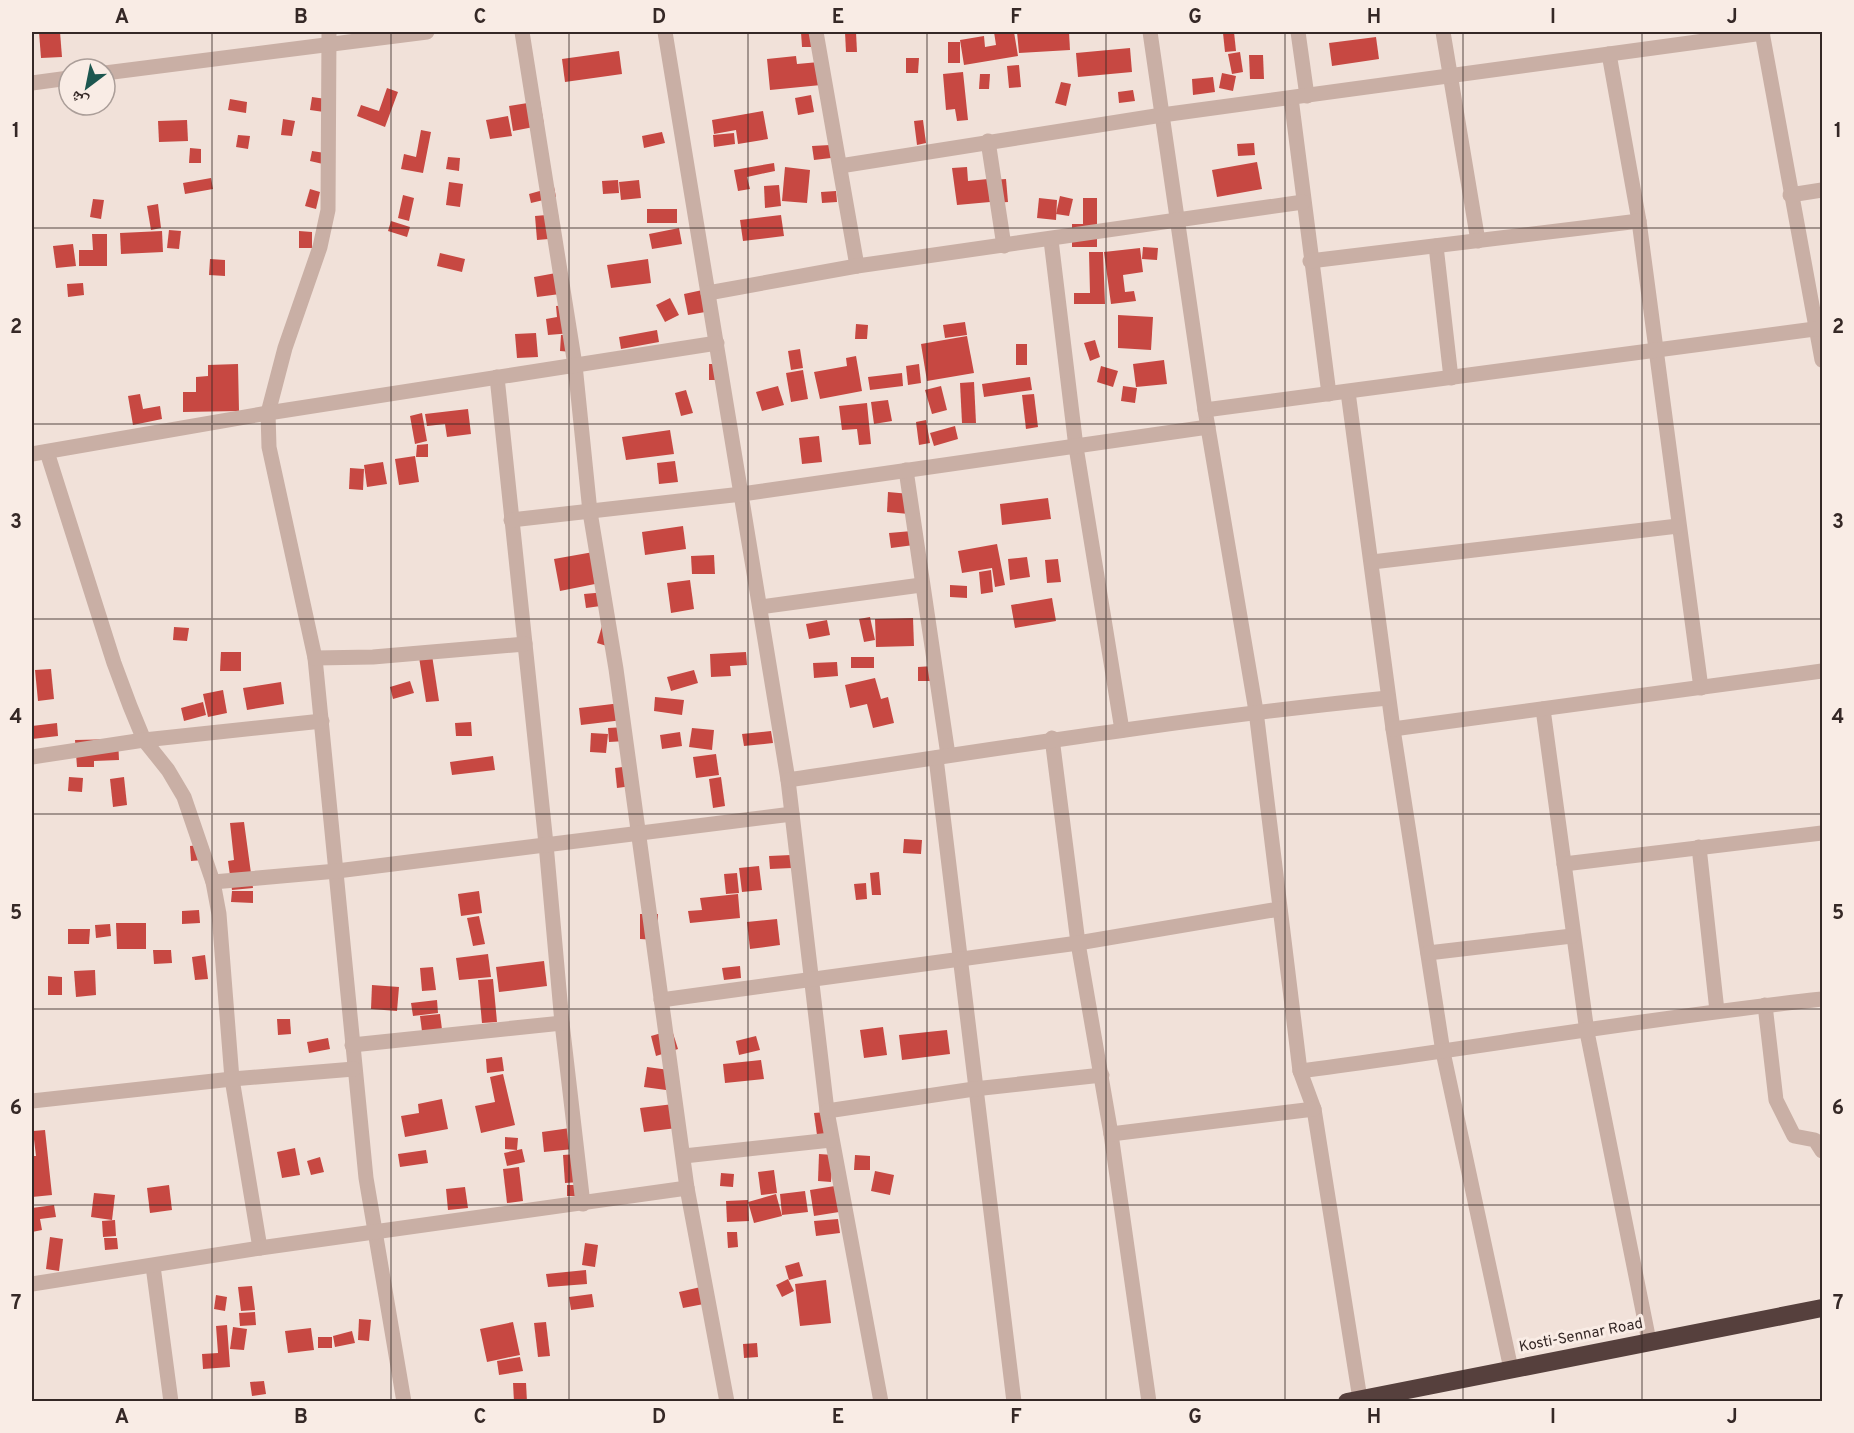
<svg xmlns="http://www.w3.org/2000/svg" width="1854" height="1433" font-family="Overpass,'Noto Naskh Arabic',sans-serif">
	<rect width="100%" height="100%" fill="#f1e1d9"/>
	<g fill="#c74842">
		<polygon points="39,32 60,32 62,57 41,58"/>
		<polygon points="801,32 815,32 816,47 802,47"/>
		<polygon points="845,32 856,32 857,52 846,52"/>
		<polygon points="994,32 1014,32 1018,56 964,65 960,40 984,36 985,47 996,45"/>
		<polygon points="1017,32 1069,32 1070,50 1019,53"/>
		<polygon points="1234,32 1236,51 1225,52 1223,33"/>
		<polygon points="1376,37 1379,59 1332,66 1329,43"/>
		<rect x="948" y="42" width="12" height="21"/>
		<polygon points="1130,48 1132,72 1078,77 1076,53"/>
		<polygon points="619,51 622,74 565,82 562,59"/>
		<polygon points="1240,52 1243,72 1232,74 1228,54"/>
		<polygon points="1249,55 1263,55 1264,79 1250,79"/>
		<polygon points="796,56 797,64 819,62 821,85 770,90 767,59"/>
		<polygon points="906,58 919,58 918,73 906,73"/>
		<polygon points="1019,65 1021,87 1009,88 1007,66"/>
		<polygon points="963,72 968,120 957,121 955,109 946,110 943,74"/>
		<polygon points="1222,73 1236,76 1233,91 1219,88"/>
		<polygon points="980,74 990,74 989,89 979,89"/>
		<polygon points="1213,77 1215,92 1193,95 1192,79"/>
		<polygon points="1061,82 1071,84 1066,106 1055,103"/>
		<polygon points="387,88 398,92 385,127 357,116 361,105 379,111"/>
		<polygon points="1133,90 1135,101 1119,103 1118,92"/>
		<polygon points="811,95 814,112 798,115 795,98"/>
		<polygon points="312,97 326,99 324,112 310,110"/>
		<polygon points="230,99 247,102 246,113 228,110"/>
		<polygon points="540,101 544,125 513,131 509,106"/>
		<polygon points="763,111 768,139 738,144 736,130 714,134 712,120"/>
		<polygon points="508,116 512,136 490,139 486,120"/>
		<polygon points="283,119 295,121 292,136 281,135"/>
		<polygon points="187,120 188,141 159,142 158,121"/>
		<polygon points="923,120 926,143 917,145 914,121"/>
		<polygon points="421,130 431,132 423,173 401,169 404,154 416,157"/>
		<polygon points="662,132 665,143 644,148 642,136"/>
		<polygon points="734,133 735,144 714,147 713,135"/>
		<polygon points="238,135 250,136 248,149 236,147"/>
		<polygon points="1254,143 1255,155 1238,156 1237,144"/>
		<polygon points="830,145 831,158 814,160 812,146"/>
		<polygon points="190,148 201,149 201,163 189,163"/>
		<polygon points="312,151 325,153 323,164 310,161"/>
		<polygon points="448,157 460,158 459,171 446,169"/>
		<polygon points="1257,162 1262,189 1217,197 1212,170"/>
		<polygon points="774,163 775,171 747,177 750,189 738,191 734,170"/>
		<polygon points="785,167 810,170 807,203 782,201"/>
		<polygon points="967,167 968,181 988,179 990,202 957,205 952,168"/>
		<polygon points="211,178 213,189 185,194 183,183"/>
		<polygon points="1006,179 1008,202 993,203 991,180"/>
		<polygon points="618,180 619,193 603,194 602,181"/>
		<polygon points="639,180 641,198 621,200 619,182"/>
		<polygon points="449,182 463,184 460,207 446,205"/>
		<polygon points="779,185 781,206 765,208 764,186"/>
		<polygon points="554,187 556,197 531,203 529,194"/>
		<polygon points="310,189 320,192 316,209 305,206"/>
		<polygon points="836,191 837,202 822,203 821,192"/>
		<polygon points="403,195 414,198 409,221 398,218"/>
		<polygon points="1060,196 1073,199 1069,216 1056,214"/>
		<polygon points="1039,198 1057,200 1056,220 1037,218"/>
		<polygon points="1083,198 1097,198 1097,247 1072,247 1072,224 1083,224"/>
		<polygon points="93,199 104,200 101,219 90,217"/>
		<polygon points="158,204 161,228 151,230 147,206"/>
		<rect x="647" y="209" width="30" height="14"/>
		<polygon points="558,214 560,238 537,240 535,216"/>
		<polygon points="781,215 784,236 743,241 740,220"/>
		<polygon points="391,221 410,227 407,237 388,231"/>
		<polygon points="679,228 682,244 652,249 649,234"/>
		<polygon points="169,230 181,231 179,249 167,248"/>
		<polygon points="162,231 163,252 121,254 120,233"/>
		<polygon points="299,231 312,232 312,248 299,248"/>
		<polygon points="92,234 107,234 107,266 79,266 79,250 93,250"/>
		<polygon points="73,244 76,266 56,268 53,246"/>
		<polygon points="1143,247 1158,248 1157,260 1142,259"/>
		<polygon points="1140,248 1143,272 1123,275 1125,292 1134,291 1136,301 1111,304 1104,252"/>
		<polygon points="1089,252 1103,252 1105,304 1074,304 1074,293 1090,293"/>
		<polygon points="440,253 465,259 462,272 437,266"/>
		<polygon points="210,259 225,260 225,276 209,275"/>
		<polygon points="648,259 651,283 611,288 607,265"/>
		<polygon points="556,273 560,294 537,297 534,277"/>
		<polygon points="83,283 84,295 68,297 67,284"/>
		<polygon points="707,289 711,311 688,315 684,294"/>
		<polygon points="670,298 679,315 665,322 656,305"/>
		<polygon points="569,305 572,333 548,335 546,319 557,317 556,306"/>
		<polygon points="1118,315 1153,317 1151,350 1118,348"/>
		<polygon points="965,322 967,335 945,338 943,325"/>
		<polygon points="856,324 868,325 867,339 855,339"/>
		<polygon points="657,330 659,342 621,349 619,337"/>
		<polygon points="536,333 538,357 517,358 515,334"/>
		<polygon points="561,335 572,335 572,352 560,351"/>
		<polygon points="967,336 974,373 927,381 921,344"/>
		<polygon points="1095,340 1100,357 1090,361 1084,343"/>
		<rect x="1016" y="344" width="11" height="21"/>
		<polygon points="800,349 803,368 791,370 788,351"/>
		<polygon points="856,356 862,391 820,399 814,372 847,366 846,358"/>
		<polygon points="1164,360 1167,384 1136,387 1133,364"/>
		<polygon points="238,364 239,411 183,412 183,392 196,392 196,377 208,376 208,365"/>
		<rect x="709" y="364" width="11" height="16"/>
		<polygon points="919,364 921,383 908,385 906,366"/>
		<polygon points="1101,366 1118,371 1113,387 1097,382"/>
		<polygon points="803,370 808,399 791,402 786,373"/>
		<polygon points="902,373 903,386 870,390 868,377"/>
		<polygon points="1030,377 1032,390 984,397 982,384"/>
		<polygon points="974,382 976,423 962,423 960,383"/>
		<polygon points="778,386 784,405 762,411 756,392"/>
		<polygon points="941,386 947,410 932,414 925,390"/>
		<polygon points="1123,386 1137,388 1135,403 1121,401"/>
		<polygon points="686,390 693,413 681,416 675,393"/>
		<polygon points="140,394 143,409 160,406 162,419 133,425 128,396"/>
		<polygon points="1034,394 1038,427 1026,429 1022,395"/>
		<polygon points="888,400 892,421 874,424 871,402"/>
		<polygon points="867,403 871,444 859,445 857,429 842,430 839,406"/>
		<polygon points="468,409 471,434 447,437 445,424 427,426 425,414"/>
		<polygon points="422,413 427,441 415,444 410,416"/>
		<polygon points="926,420 930,443 919,445 916,422"/>
		<polygon points="955,426 958,439 934,446 930,433"/>
		<polygon points="670,430 674,454 626,460 622,437"/>
		<polygon points="819,436 822,462 802,464 799,438"/>
		<polygon points="428,444 428,457 416,457 417,445"/>
		<polygon points="415,456 419,482 399,485 395,459"/>
		<polygon points="675,461 678,482 659,484 657,463"/>
		<polygon points="383,462 387,484 367,487 364,465"/>
		<polygon points="350,468 364,469 363,490 349,489"/>
		<polygon points="888,492 910,494 909,514 887,512"/>
		<polygon points="1048,498 1051,519 1002,525 1000,504"/>
		<polygon points="683,526 686,549 645,555 642,532"/>
		<polygon points="912,531 914,545 891,548 889,533"/>
		<polygon points="997,544 1005,585 995,587 992,568 962,573 958,551"/>
		<polygon points="599,551 605,582 560,591 554,559"/>
		<polygon points="714,555 715,574 692,574 691,556"/>
		<polygon points="1027,557 1030,577 1010,580 1008,559"/>
		<polygon points="1058,559 1061,582 1047,583 1045,560"/>
		<polygon points="991,570 993,592 981,594 979,572"/>
		<polygon points="690,580 694,609 671,613 667,583"/>
		<polygon points="950,585 967,586 967,598 950,597"/>
		<polygon points="606,592 608,605 586,608 584,594"/>
		<polygon points="1052,598 1056,621 1015,628 1011,605"/>
		<polygon points="870,617 875,640 864,642 859,619"/>
		<polygon points="913,618 914,646 876,647 875,619"/>
		<polygon points="827,620 830,635 809,639 806,624"/>
		<polygon points="602,626 610,647 597,643"/>
		<polygon points="174,627 189,628 187,641 173,640"/>
		<polygon points="221,652 241,652 241,671 220,671"/>
		<polygon points="746,652 747,665 730,666 731,676 711,677 710,654"/>
		<polygon points="432,655 439,701 426,702 419,657"/>
		<rect x="851" y="657" width="23" height="11"/>
		<polygon points="837,662 838,676 814,678 813,663"/>
		<polygon points="933,666 933,681 918,681 918,667"/>
		<polygon points="51,669 54,699 38,701 35,670"/>
		<polygon points="694,670 698,683 671,691 667,677"/>
		<polygon points="875,678 881,699 888,697 894,723 873,728 867,704 850,708 845,685"/>
		<polygon points="410,681 414,693 393,699 390,687"/>
		<polygon points="281,682 284,704 247,710 243,688"/>
		<polygon points="223,690 227,713 208,717 203,694"/>
		<polygon points="655,697 684,700 682,715 654,711"/>
		<polygon points="203,702 206,715 184,721 181,708"/>
		<polygon points="621,703 623,720 581,725 579,708"/>
		<polygon points="471,722 472,736 456,736 455,723"/>
		<polygon points="57,723 58,736 32,739 32,726"/>
		<polygon points="625,727 626,741 609,742 608,728"/>
		<polygon points="692,728 714,730 712,750 689,747"/>
		<polygon points="771,731 773,743 744,746 742,734"/>
		<polygon points="680,732 682,746 662,749 660,735"/>
		<polygon points="591,733 608,734 606,753 590,752"/>
		<polygon points="118,739 119,760 94,761 94,767 77,767 75,740"/>
		<polygon points="716,754 719,775 696,778 693,757"/>
		<polygon points="493,756 495,770 452,775 450,762"/>
		<polygon points="630,766 632,786 617,788 615,768"/>
		<polygon points="69,777 83,778 82,792 68,791"/>
		<polygon points="124,777 127,805 113,807 110,779"/>
		<polygon points="721,777 725,806 713,808 709,779"/>
		<polygon points="244,822 253,888 232,890 228,861 234,860 230,823"/>
		<polygon points="904,839 922,840 921,854 903,853"/>
		<polygon points="200,845 202,860 191,861 190,846"/>
		<polygon points="791,855 792,868 770,869 769,856"/>
		<polygon points="759,866 762,890 742,892 739,868"/>
		<polygon points="879,872 881,895 872,895 870,873"/>
		<polygon points="737,873 739,893 726,894 724,874"/>
		<polygon points="866,883 867,899 856,900 854,884"/>
		<polygon points="232,891 253,891 253,903 231,902"/>
		<polygon points="479,891 482,913 461,916 458,894"/>
		<polygon points="738,894 740,918 690,923 688,911 702,910 700,898"/>
		<polygon points="199,910 200,923 182,924 182,911"/>
		<polygon points="640,914 658,914 658,940 640,939"/>
		<polygon points="479,916 485,944 473,946 467,918"/>
		<polygon points="777,919 780,945 750,949 747,922"/>
		<polygon points="116,923 146,923 146,949 117,949"/>
		<polygon points="110,924 111,936 96,938 95,925"/>
		<polygon points="68,929 90,929 89,944 68,944"/>
		<polygon points="153,950 171,950 172,963 154,964"/>
		<polygon points="488,954 491,977 459,980 456,958"/>
		<polygon points="205,955 208,979 195,980 192,957"/>
		<polygon points="544,961 547,986 499,992 496,967"/>
		<polygon points="740,966 741,978 724,980 722,968"/>
		<polygon points="433,967 436,990 422,991 420,968"/>
		<polygon points="95,970 96,995 76,997 74,971"/>
		<polygon points="48,976 62,977 62,995 48,995"/>
		<polygon points="493,979 497,1022 482,1023 478,980"/>
		<polygon points="372,985 399,987 397,1011 371,1009"/>
		<polygon points="437,1000 438,1013 413,1016 411,1003"/>
		<polygon points="440,1014 443,1037 423,1039 420,1016"/>
		<polygon points="277,1019 290,1019 291,1034 278,1035"/>
		<polygon points="883,1027 887,1055 864,1058 860,1030"/>
		<polygon points="672,1030 678,1049 656,1056 651,1036"/>
		<polygon points="947,1030 950,1054 902,1060 899,1035"/>
		<polygon points="756,1036 760,1050 739,1055 736,1041"/>
		<polygon points="328,1038 330,1049 309,1053 307,1042"/>
		<polygon points="502,1057 504,1071 487,1073 486,1059"/>
		<polygon points="761,1060 764,1079 725,1083 723,1064"/>
		<polygon points="647,1067 669,1070 666,1090 644,1087"/>
		<polygon points="503,1074 515,1125 481,1133 475,1106 495,1102 490,1077"/>
		<polygon points="442,1099 448,1129 405,1137 401,1116 419,1113 418,1104"/>
		<polygon points="682,1103 685,1127 644,1132 640,1108"/>
		<polygon points="826,1112 829,1134 817,1135 814,1113"/>
		<polygon points="570,1128 573,1149 544,1152 542,1132"/>
		<polygon points="45,1130 52,1195 32,1197 32,1156 36,1156 33,1131"/>
		<polygon points="505,1137 518,1138 517,1150 505,1149"/>
		<polygon points="295,1148 300,1175 282,1178 277,1152"/>
		<polygon points="522,1149 525,1162 507,1166 504,1153"/>
		<polygon points="426,1150 428,1163 400,1167 398,1154"/>
		<polygon points="577,1154 580,1182 565,1183 563,1155"/>
		<polygon points="819,1154 833,1155 831,1182 818,1181"/>
		<polygon points="855,1155 870,1156 870,1170 854,1170"/>
		<polygon points="320,1157 324,1172 311,1175 307,1161"/>
		<polygon points="519,1167 523,1201 507,1203 503,1169"/>
		<polygon points="774,1170 777,1193 761,1195 758,1172"/>
		<polygon points="875,1171 894,1175 890,1195 871,1191"/>
		<polygon points="721,1173 734,1174 733,1187 720,1186"/>
		<polygon points="169,1185 172,1210 150,1213 147,1188"/>
		<polygon points="567,1185 581,1185 580,1196 567,1196"/>
		<polygon points="835,1186 839,1212 814,1216 810,1190"/>
		<polygon points="465,1187 468,1208 448,1210 446,1189"/>
		<polygon points="805,1191 808,1212 782,1215 780,1194"/>
		<polygon points="94,1193 115,1195 112,1220 91,1217"/>
		<polygon points="776,1194 782,1216 754,1223 748,1202"/>
		<polygon points="748,1200 749,1221 727,1222 726,1201"/>
		<polygon points="54,1205 56,1217 40,1219 42,1230 32,1232 32,1208"/>
		<polygon points="838,1219 840,1233 816,1236 814,1221"/>
		<polygon points="115,1220 116,1236 103,1237 102,1221"/>
		<polygon points="727,1232 737,1232 738,1247 728,1248"/>
		<polygon points="50,1237 63,1239 59,1271 46,1269"/>
		<polygon points="104,1238 117,1238 118,1249 105,1250"/>
		<polygon points="585,1243 598,1245 595,1267 582,1265"/>
		<polygon points="799,1262 803,1276 789,1280 785,1266"/>
		<polygon points="586,1270 587,1284 548,1287 546,1274"/>
		<polygon points="788,1279 794,1291 782,1297 776,1285"/>
		<polygon points="826,1280 831,1323 800,1326 795,1284"/>
		<polygon points="252,1286 255,1310 241,1311 238,1287"/>
		<polygon points="705,1286 709,1303 683,1308 679,1292"/>
		<polygon points="592,1294 594,1307 571,1310 569,1297"/>
		<polygon points="216,1295 227,1297 225,1311 214,1309"/>
		<polygon points="255,1312 256,1325 240,1326 239,1313"/>
		<polygon points="359,1319 371,1320 369,1341 358,1340"/>
		<polygon points="513,1322 520,1355 487,1362 480,1329"/>
		<polygon points="546,1322 550,1356 538,1357 534,1323"/>
		<polygon points="227,1325 230,1367 203,1369 202,1354 218,1353 216,1326"/>
		<polygon points="233,1327 247,1329 244,1350 230,1349"/>
		<polygon points="311,1328 314,1350 288,1353 285,1331"/>
		<polygon points="352,1331 355,1343 335,1347 333,1336"/>
		<rect x="318" y="1337" width="14" height="11"/>
		<polygon points="757,1343 758,1357 744,1358 743,1344"/>
		<polygon points="520,1357 523,1371 499,1375 497,1361"/>
		<polygon points="264,1381 266,1394 252,1396 250,1382"/>
		<polygon points="513,1383 526,1383 527,1402 514,1402"/>
	</g>
	<g fill="none" stroke-linecap="round" stroke-linejoin="round">
		<g stroke="#c9afa5" stroke-width="15">
			<polyline points="329,32 328,210 320,247 285,348 268,413 269,447 315,658 366,1178 404,1402"/>
			<polyline points="522,32 575,365 590,512 616,669 687,1188 727,1402"/>
			<polyline points="665,32 788,780 827,1111 881,1402"/>
			<polyline points="816,32 857,266"/>
			<polyline points="1150,32 1205,410 1256,711 1300,1071 1314,1109 1360,1399"/>
			<polyline points="1298,32 1307,96"/>
			<polyline points="1443,32 1478,241"/>
			<polyline points="1762,32 1822,360"/>
			<polyline points="1609,54 1639,221 1701,688"/>
			<polyline points="105,73 427,32"/>
			<polyline points="32,83 69,78"/>
			<polyline points="1291,98 1329,394"/>
			<polyline points="988,141 1004,246"/>
			<polyline points="840,166 1162,115 1763,33"/>
			<polyline points="1790,195 1822,190"/>
			<polyline points="1051,240 1076,447 1122,730"/>
			<polyline points="1436,246 1451,378"/>
			<polyline points="1310,261 1639,221"/>
			<polyline points="708,293 857,266 1303,202"/>
			<polyline points="497,377 546,844 562,1023 583,1204"/>
			<polyline points="1348,392 1393,729 1443,1052 1511,1369"/>
			<polyline points="1205,410 1822,328"/>
			<polyline points="47,452 114,663 130,706 144,740 168,770 184,797 213,882 219,914 232,1079 260,1248"/>
			<polyline points="32,454 268,413 717,343"/>
			<polyline points="906,470 948,755"/>
			<polyline points="511,520 742,494 1208,427"/>
			<polyline points="1372,562 1678,526"/>
			<polyline points="760,607 921,585"/>
			<polyline points="315,658 373,657 525,644"/>
			<polyline points="1543,709 1587,1032 1649,1341"/>
			<polyline points="1393,729 1822,671"/>
			<polyline points="1052,738 1078,943 1111,1134 1149,1402"/>
			<polyline points="32,757 144,740 322,721"/>
			<polyline points="936,758 1014,1402"/>
			<path d="M788,780C988,750 1187,718 1388,698"/>
			<polyline points="1699,847 1717,1011"/>
			<polyline points="1564,864 1822,833"/>
			<polyline points="213,882 337,871 792,814"/>
			<polyline points="1428,953 1572,936"/>
			<polyline points="661,1000 1078,943 1279,909"/>
			<polyline points="1765,1005 1776,1100 1794,1136 1815,1140 1822,1151"/>
			<polyline points="352,1045 562,1023"/>
			<path d="M1300,1071C1474,1048 1648,1018 1822,999"/>
			<polyline points="32,1101 232,1079 354,1069"/>
			<polyline points="827,1111 974,1089 1102,1075"/>
			<polyline points="1111,1134 1314,1109"/>
			<polyline points="684,1156 831,1140"/>
			<polyline points="153,1266 171,1402"/>
			<polyline points="32,1284 260,1248 687,1188"/>
		</g>
		<polyline stroke="#56403d" stroke-width="18" points="1347,1402 1822,1308"/>
	</g>
	<path fill="none" stroke="#352826" stroke-width="1.5" stroke-opacity="0.55" d="M212,32V1402M391,32V1402M569,32V1402M748,32V1402M927,32V1402M1106,32V1402M1285,32V1402M1463,32V1402M1642,32V1402M32,228H1822M32,424H1822M32,619H1822M32,814H1822M32,1009H1822M32,1205H1822"/>
	<g text-anchor="middle" dominant-baseline="central" stroke-width="6" stroke-linejoin="round" paint-order="stroke">
		<g font-size="15" fill="#352826" stroke="#f9ece5">
			<text transform="translate(1581 1336) rotate(-11)">Kosti-Sennar Road</text>
		</g>
	</g>
	<rect width="1854" height="1433" fill="none" stroke="#f9ece5" stroke-width="66"/>
	<g transform="translate(87 87) rotate(212)"><circle r="28" fill="#f9ece5" stroke="#ab9e99" stroke-width="1.5"/>
	<path d="M0-4.5L10 22L0 15L-10 22Z" fill="#1c564f"/>
	<text y="-9" font-size="16" font-weight="bold" text-anchor="middle" fill="#352826">ش</text>
	</g>
	<rect x="33" y="33" width="1788" height="1367" fill="none" stroke="#352826" stroke-width="2"/>
	<g font-size="20" text-anchor="middle" font-weight="bold" fill="#352826">
		<text x="122" y="23">A</text>
		<text x="301" y="23">B</text>
		<text x="480" y="23">C</text>
		<text x="659" y="23">D</text>
		<text x="838" y="23">E</text>
		<text x="1016" y="23">F</text>
		<text x="1195" y="23">G</text>
		<text x="1374" y="23">H</text>
		<text x="1553" y="23">I</text>
		<text x="1732" y="23">J</text>
		<text x="16" y="137">1</text>
		<text x="1838" y="137">1</text>
		<text x="16" y="333">2</text>
		<text x="1838" y="333">2</text>
		<text x="16" y="528">3</text>
		<text x="1838" y="528">3</text>
		<text x="16" y="723">4</text>
		<text x="1838" y="723">4</text>
		<text x="16" y="919">5</text>
		<text x="1838" y="919">5</text>
		<text x="16" y="1114">6</text>
		<text x="1838" y="1114">6</text>
		<text x="16" y="1309">7</text>
		<text x="1838" y="1309">7</text>
		<text x="122" y="1423">A</text>
		<text x="301" y="1423">B</text>
		<text x="480" y="1423">C</text>
		<text x="659" y="1423">D</text>
		<text x="838" y="1423">E</text>
		<text x="1016" y="1423">F</text>
		<text x="1195" y="1423">G</text>
		<text x="1374" y="1423">H</text>
		<text x="1553" y="1423">I</text>
		<text x="1732" y="1423">J</text>
	</g>
</svg>
